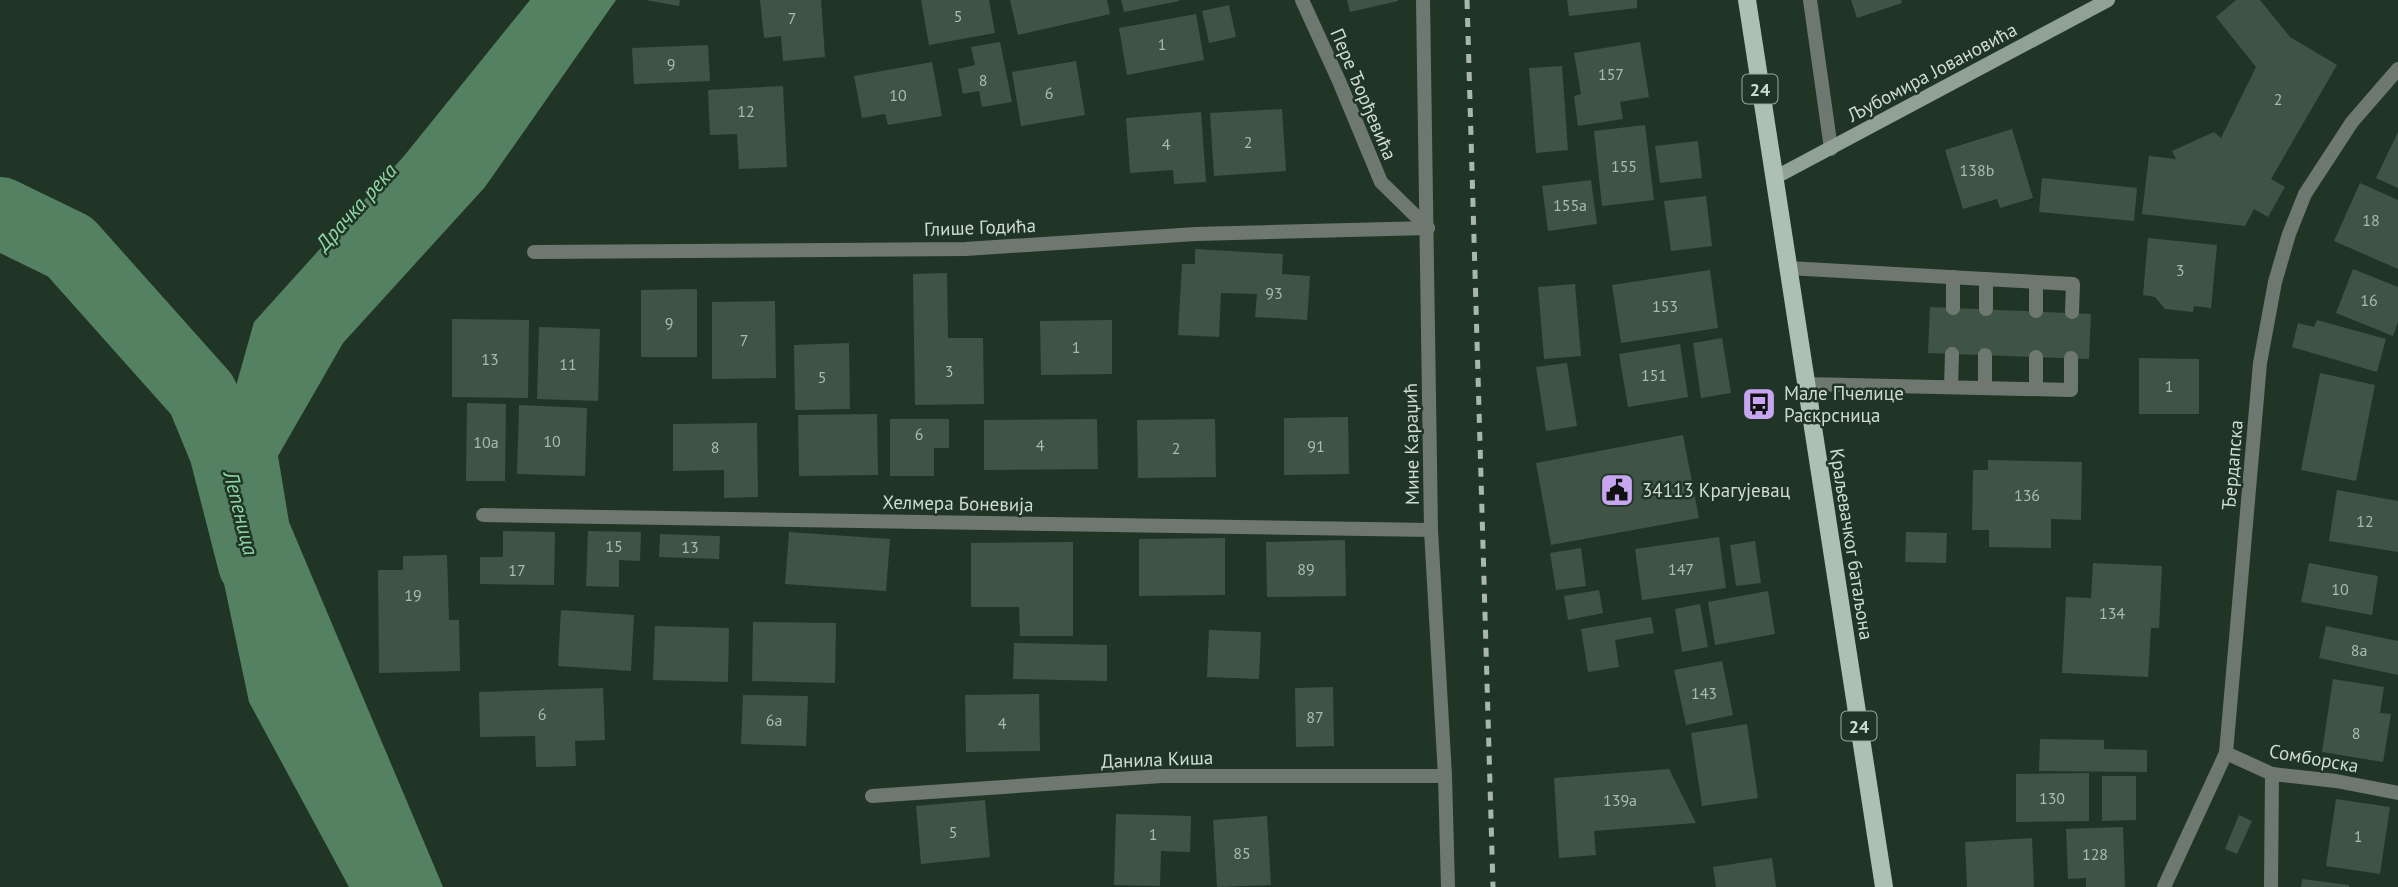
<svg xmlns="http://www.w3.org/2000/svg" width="2398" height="887" font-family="'PT Sans',sans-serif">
	<rect width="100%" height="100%" fill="#213527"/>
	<polygon fill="#548162" points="530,0 616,0 485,187 343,343 278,456 289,522 443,887 349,887 249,702 201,474 243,464 225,425 254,322 404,156"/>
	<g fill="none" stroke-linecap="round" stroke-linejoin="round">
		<polyline stroke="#548162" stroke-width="12" points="225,451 237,424"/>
		<polyline stroke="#548162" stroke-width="72" points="0,213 70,247 202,395 225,451 254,564"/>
	</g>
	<g fill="#3f5445">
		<polygon points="645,0 680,0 679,6"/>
		<polygon points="760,0 821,0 825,57 783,61 781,36 764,38"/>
		<polygon points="921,0 989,0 995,33 929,45"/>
		<polygon points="1010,0 1107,0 1110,14 1018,35"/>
		<polygon points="1121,0 1179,0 1179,1 1124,12"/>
		<polygon points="1347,0 1398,0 1398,1 1350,12"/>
		<polygon points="1567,0 1637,0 1637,8 1569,16"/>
		<polygon points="1851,0 1901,0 1902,3 1857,18"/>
		<polygon points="2236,0 2260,0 2290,37 2337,65 2271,179 2285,187 2268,217 2254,209 2245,226 2142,214 2149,156 2176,159 2172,151 2214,132 2221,138 2256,67 2216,17"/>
		<polygon points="1229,5 1236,37 1209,43 1202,11"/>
		<polygon points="1196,14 1204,60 1127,75 1119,28"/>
		<polygon points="1000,42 1012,102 982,107 979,91 963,94 958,69 975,65 971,47"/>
		<polygon points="1640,42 1649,97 1620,102 1623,119 1578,126 1574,96 1581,94 1574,53"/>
		<polygon points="708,45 710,81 634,84 632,48"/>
		<polygon points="1076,61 1085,115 1021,126 1012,72"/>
		<polygon points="932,62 942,116 888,125 885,114 862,118 854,76"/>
		<polygon points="1562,66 1568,150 1536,153 1529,68"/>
		<polygon points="783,86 787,167 739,169 737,134 710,135 708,90"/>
		<polygon points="1282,109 1286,171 1214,176 1210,113"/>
		<polygon points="1201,112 1206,182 1174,184 1173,170 1130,173 1126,118"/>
		<polygon points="1645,125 1654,200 1602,206 1594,131"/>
		<polygon points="2012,129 2033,198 2000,208 1997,199 1963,209 1945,150"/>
		<polygon points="2398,132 2398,188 2376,178"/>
		<polygon points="1698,141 1702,178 1660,183 1655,146"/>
		<polygon points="2042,178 2137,188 2134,221 2039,212"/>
		<polygon points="1591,180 1597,224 1548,231 1542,186"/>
		<polygon points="2360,183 2398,200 2398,269 2334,241"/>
		<polygon points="1706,196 1712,246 1671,251 1664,201"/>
		<polygon points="2148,238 2217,245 2211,308 2194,306 2193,312 2165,309 2155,297 2143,295"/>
		<polygon points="1195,249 1283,254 1282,274 1310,276 1307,320 1255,317 1257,294 1221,293 1219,337 1178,335 1182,264 1195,264"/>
		<polygon points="2353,269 2398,287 2398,322 2393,336 2336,313"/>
		<polygon points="1710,270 1718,328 1621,343 1612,285"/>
		<polygon points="947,273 948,338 983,338 984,404 915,405 913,274"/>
		<polygon points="1575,284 1581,356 1544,359 1538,287"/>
		<polygon points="697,289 697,357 641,357 641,290"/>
		<polygon points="775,301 776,378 712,379 712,302"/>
		<polygon points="1930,307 2091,314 2089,359 1928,353"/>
		<polygon points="452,319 529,320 528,398 452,397"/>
		<polygon points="1112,320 1112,374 1041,375 1040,321"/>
		<polygon points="2317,320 2386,339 2377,372 2292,347 2298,323 2314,327"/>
		<polygon points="539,327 600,329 598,401 537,399"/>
		<polygon points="1722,338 1731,393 1701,398 1693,343"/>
		<polygon points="849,343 850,409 795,410 794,345"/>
		<polygon points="1680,344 1688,397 1628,407 1619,354"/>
		<polygon points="2139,358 2199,359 2199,414 2139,414"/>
		<polygon points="1567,363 1577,426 1546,431 1536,367"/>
		<polygon points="2320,373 2375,385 2356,481 2301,470"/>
		<polygon points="467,403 506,404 505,481 466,481"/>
		<polygon points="519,405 587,408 585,476 517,474"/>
		<polygon points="877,414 878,475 799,476 798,415"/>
		<polygon points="1348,417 1349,474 1284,475 1284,418"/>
		<polygon points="890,419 949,419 949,448 934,448 934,476 890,476"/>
		<polygon points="1097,419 1098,469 984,470 984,420"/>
		<polygon points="1215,419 1216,477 1138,478 1137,420"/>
		<polygon points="757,423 758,497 724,498 724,470 673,471 673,424"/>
		<polygon points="1683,435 1699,518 1551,545 1536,463"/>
		<polygon points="1988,460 2082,462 2081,520 2051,519 2051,548 1989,547 1989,530 1972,530 1973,470 1988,470"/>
		<polygon points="2337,490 2398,501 2398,552 2329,541"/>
		<polygon points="503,531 555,532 554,585 480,584 480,557 503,557"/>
		<polygon points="588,531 641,532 640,561 619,560 619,587 586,586"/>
		<polygon points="789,532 890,539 886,591 785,584"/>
		<polygon points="1906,532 1947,533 1946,563 1905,562"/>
		<polygon points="660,534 720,536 719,559 659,557"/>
		<polygon points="1719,537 1726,588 1642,600 1635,549"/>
		<polygon points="1225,538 1225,595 1139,596 1139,539"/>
		<polygon points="1345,540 1346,596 1267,597 1266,542"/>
		<polygon points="1755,541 1761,583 1736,586 1730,545"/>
		<polygon points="1073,542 1073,636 1020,636 1019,607 971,607 971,543"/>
		<polygon points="1581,548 1586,586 1556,590 1550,553"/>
		<polygon points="447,555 449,620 459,620 460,671 379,673 378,570 403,570 403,556"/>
		<polygon points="2093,563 2162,566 2159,628 2151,628 2148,677 2062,673 2066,597 2091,598"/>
		<polygon points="2309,563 2378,576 2372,615 2301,602"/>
		<polygon points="1599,590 1603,613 1568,620 1564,596"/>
		<polygon points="1768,591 1775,634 1715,645 1708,602"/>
		<polygon points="1700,604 1708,647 1682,652 1675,609"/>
		<polygon points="561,610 634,615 631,671 558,666"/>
		<polygon points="1651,617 1654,633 1615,640 1619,667 1588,672 1581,629"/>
		<polygon points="753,622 836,623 835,683 752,681"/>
		<polygon points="655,626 729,628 728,682 653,680"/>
		<polygon points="2326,626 2398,641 2398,675 2319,658"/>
		<polygon points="1209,630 1261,632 1259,679 1207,677"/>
		<polygon points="1014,643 1107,645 1107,681 1013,679"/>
		<polygon points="1722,661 1733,715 1686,725 1674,670"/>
		<polygon points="2333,679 2384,687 2380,713 2391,714 2383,762 2322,752"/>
		<polygon points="1333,687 1334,746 1296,747 1295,688"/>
		<polygon points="603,688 605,740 575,741 576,766 536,767 535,736 480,737 479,692"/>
		<polygon points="1039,694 1040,751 966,752 965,695"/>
		<polygon points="743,695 808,696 806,746 741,744"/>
		<polygon points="1747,724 1758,798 1702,806 1691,733"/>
		<polygon points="2040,739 2104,740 2104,749 2147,750 2147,772 2039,771"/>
		<polygon points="1669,769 1696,823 1594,831 1596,855 1559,858 1554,778"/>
		<polygon points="2089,773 2089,821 2016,822 2016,774"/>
		<polygon points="2102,776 2136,776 2136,820 2102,821"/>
		<polygon points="2336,799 2390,807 2380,874 2326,866"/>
		<polygon points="985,800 990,857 921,864 916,806"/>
		<polygon points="1116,814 1191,816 1190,852 1161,851 1160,886 1114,885"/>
		<polygon points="2239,815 2252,821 2237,854 2225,849"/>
		<polygon points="1267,816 1271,885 1217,887 1213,820"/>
		<polygon points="2123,827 2125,887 2086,887 2086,878 2068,879 2066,829"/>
		<polygon points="2032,838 2034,887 1967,887 1965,842"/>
		<polygon points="1772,858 1776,887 1716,887 1713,867"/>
		<polygon points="2302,879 2349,885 2349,887 2301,887"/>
	</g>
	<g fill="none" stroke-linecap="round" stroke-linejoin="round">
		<g stroke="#6e7871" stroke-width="14">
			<polyline points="1788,268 2073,284 2072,312"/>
			<polyline points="1953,308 1953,277"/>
			<polyline points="1986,309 1986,279"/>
			<polyline points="2036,311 2036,282"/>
			<polyline points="1806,384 2071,390 2071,358"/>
			<polyline points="1951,387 1952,354"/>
			<polyline points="1985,388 1985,355"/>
			<polyline points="2036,389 2036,357"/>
		</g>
		<g stroke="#6e7871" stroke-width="14">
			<polyline points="1302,0 1339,81 1381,182 1428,228"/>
			<polyline points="1423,0 1431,530 1445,776 1448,887"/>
			<polyline points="1810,0 1831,149"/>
			<polyline points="534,252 965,249 1196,234 1428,228"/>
			<polyline points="483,515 1431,530"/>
			<polyline points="2226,753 2272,774 2336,781 2398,793"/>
			<polyline points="872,796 1162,776 1445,776"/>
			<polyline points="2164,887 2226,753 2260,363 2275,282 2289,234 2305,194 2352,122 2398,69"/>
			<polyline points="2271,887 2272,774"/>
		</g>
		<polyline stroke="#91a196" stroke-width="14" points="1774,178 2108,0"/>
		<polyline stroke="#adc1b2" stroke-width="18" points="1747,0 1884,887"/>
		<polyline stroke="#aab7ad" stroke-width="5" stroke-dasharray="9 9" stroke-linecap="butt" points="1467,0 1493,887"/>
	</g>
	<defs>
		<g id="bus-square" transform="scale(1.75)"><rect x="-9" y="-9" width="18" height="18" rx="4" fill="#c6a6f0" stroke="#213527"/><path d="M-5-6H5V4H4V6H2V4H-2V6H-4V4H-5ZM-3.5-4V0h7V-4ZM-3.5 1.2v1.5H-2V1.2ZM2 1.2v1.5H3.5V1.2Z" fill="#111"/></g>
		<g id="civic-square" transform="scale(1.75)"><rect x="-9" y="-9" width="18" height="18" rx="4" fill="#c6a6f0" stroke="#213527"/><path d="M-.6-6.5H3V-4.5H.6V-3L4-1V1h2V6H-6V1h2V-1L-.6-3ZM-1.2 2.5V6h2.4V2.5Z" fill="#111"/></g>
	</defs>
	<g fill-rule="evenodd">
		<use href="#bus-square" x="1759" y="404"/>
		<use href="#civic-square" x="1617" y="490"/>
	</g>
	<g text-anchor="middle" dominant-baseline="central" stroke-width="5" stroke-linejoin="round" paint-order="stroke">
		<g font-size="16" fill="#acbab0">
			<text x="958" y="16">5</text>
			<text x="792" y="18">7</text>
			<text x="1162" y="44">1</text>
			<text x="671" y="64">9</text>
			<text x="1611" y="74">157</text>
			<text x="983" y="80">8</text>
			<text x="1049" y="93">6</text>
			<text x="898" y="95">10</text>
			<text x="2278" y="99">2</text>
			<text x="746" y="111">12</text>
			<text x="1248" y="142">2</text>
			<text x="1166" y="144">4</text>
			<text x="1624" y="166">155</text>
			<text x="1977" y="170">138b</text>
			<text x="1570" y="205">155a</text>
			<text x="2371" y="220">18</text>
			<text x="2180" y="270">3</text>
			<text x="1274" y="293">93</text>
			<text x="2369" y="300">16</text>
			<text x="1665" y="306">153</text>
			<text x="669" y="323">9</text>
			<text x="744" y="340">7</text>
			<text x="1076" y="347">1</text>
			<text x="490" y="359">13</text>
			<text x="568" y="364">11</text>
			<text x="949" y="371">3</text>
			<text x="1654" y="375">151</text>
			<text x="822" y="377">5</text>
			<text x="2169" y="386">1</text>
			<text x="919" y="434">6</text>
			<text x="552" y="441">10</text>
			<text x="486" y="442">10a</text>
			<text x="1040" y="445">4</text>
			<text x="1316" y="446">91</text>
			<text x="715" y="447">8</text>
			<text x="1176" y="448">2</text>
			<text x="2027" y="495">136</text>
			<text x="2365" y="521">12</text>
			<text x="614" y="546">15</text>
			<text x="690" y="547">13</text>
			<text x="1306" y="569">89</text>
			<text x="1681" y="569">147</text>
			<text x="517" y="570">17</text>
			<text x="2340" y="589">10</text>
			<text x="413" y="595">19</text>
			<text x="2112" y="613">134</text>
			<text x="2359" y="650">8a</text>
			<text x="1704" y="693">143</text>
			<text x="542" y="714">6</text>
			<text x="1315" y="717">87</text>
			<text x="774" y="720">6a</text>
			<text x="1002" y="723">4</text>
			<text x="2356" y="733">8</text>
			<text x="2052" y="798">130</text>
			<text x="1620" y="800">139a</text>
			<text x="953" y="832">5</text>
			<text x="1153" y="834">1</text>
			<text x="2358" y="836">1</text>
			<text x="1242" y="853">85</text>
			<text x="2095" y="854">128</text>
		</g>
		<g fill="#213527" stroke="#9caa9f" stroke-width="2">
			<rect x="1742.5" y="74.5" width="35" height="29" rx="5"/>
			<rect x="1841.5" y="711.5" width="35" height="29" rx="5"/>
		</g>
		<g font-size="18" font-weight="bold" fill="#d0dcd3">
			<text x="1760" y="89">24</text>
			<text x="1859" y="726">24</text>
		</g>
		<g font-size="19" fill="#d0dcd3" stroke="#213527">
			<text transform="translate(1932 72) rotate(-28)">Љубомира Јовановића</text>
			<text transform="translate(1364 94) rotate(67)">Пере Ђорђевића</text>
			<text transform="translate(980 227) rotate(-2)">Глише Годића</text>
			<text transform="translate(1411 444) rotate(-91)">Мине Караџић</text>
			<text transform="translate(2232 465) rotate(-85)">Ђердапска</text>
			<text transform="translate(958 503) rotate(1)">Хелмера Боневија</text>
			<text transform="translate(1852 544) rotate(81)">Краљевачког батаљона</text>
			<text transform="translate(2314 758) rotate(10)">Сомборска</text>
			<text transform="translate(1157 759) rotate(-2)">Данила Киша</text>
		</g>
		<g font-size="19" fill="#d0dcd3" stroke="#213527" text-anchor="start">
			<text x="1784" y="393">Мале Пчелице<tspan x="1784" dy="22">Раскрсница</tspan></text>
			<text x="1642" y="490">34113 Крагујевац</text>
		</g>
		<g font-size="21" font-style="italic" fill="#90d7a7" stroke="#213527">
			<text transform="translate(356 207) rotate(-48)">Драчка река</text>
			<text transform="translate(241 513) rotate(76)">Лепеница</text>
		</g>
	</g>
</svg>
